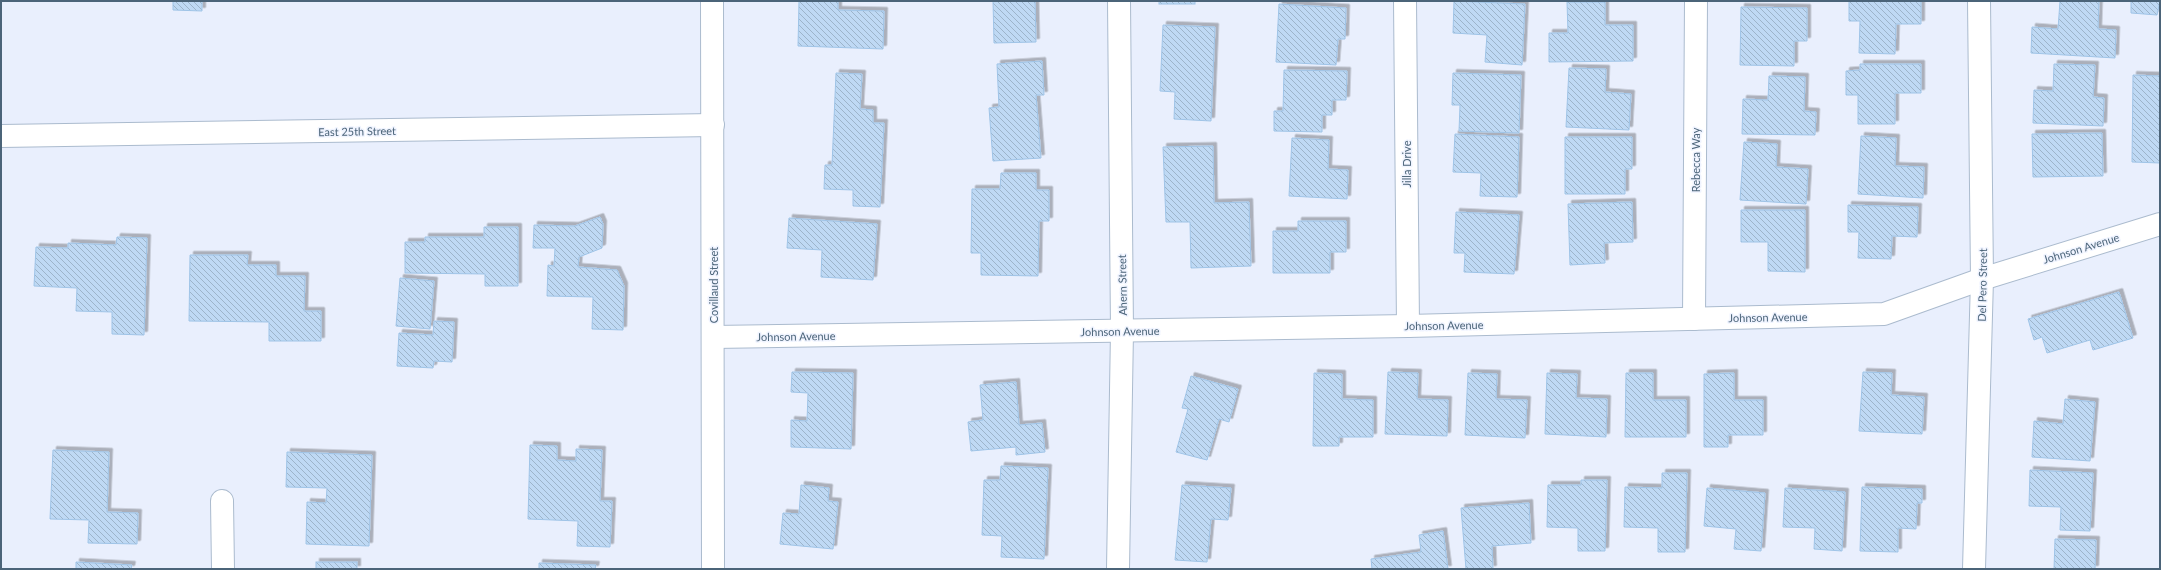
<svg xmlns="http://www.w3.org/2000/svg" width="2161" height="570" font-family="Lato,sans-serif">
	<defs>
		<pattern id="building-back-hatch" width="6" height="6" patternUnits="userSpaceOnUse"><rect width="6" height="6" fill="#bfd9f4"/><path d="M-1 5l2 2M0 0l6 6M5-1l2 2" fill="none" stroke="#9db4ca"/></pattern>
		<filter id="shadow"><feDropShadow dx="3.5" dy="-3.5" stdDeviation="0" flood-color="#0004"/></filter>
	</defs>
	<rect width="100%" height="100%" fill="#e9effd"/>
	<g fill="url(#building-back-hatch)" stroke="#9fc4e7" filter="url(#shadow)">
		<polygon points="173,1 202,1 202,11 173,10"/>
		<polygon points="799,1 838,1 838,10 884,11 883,49 798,46"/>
		<polygon points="993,1 1035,1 1036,42 994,43"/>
		<rect x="1159" y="1" width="36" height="3"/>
		<polygon points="1454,1 1525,4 1522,65 1485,62 1487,35 1453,33"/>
		<polygon points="1849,1 1921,1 1921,24 1896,24 1895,54 1859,53 1860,21 1849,21"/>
		<polygon points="2060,1 2099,1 2098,29 2116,30 2115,58 2031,53 2032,27 2058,29"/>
		<polygon points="2131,1 2160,1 2157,15 2131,13"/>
		<polygon points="1567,2 1605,2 1605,25 1633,25 1633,61 1549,62 1549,33 1568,33"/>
		<polygon points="1279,4 1346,8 1345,39 1338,39 1336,65 1276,62"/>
		<polygon points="1741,7 1807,8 1807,41 1794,41 1794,66 1740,65"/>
		<polygon points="1163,25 1215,27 1211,121 1174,119 1175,92 1160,91"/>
		<polygon points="1042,61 1044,95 1036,95 1041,158 993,161 989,108 999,107 997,64"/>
		<polygon points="1860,64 1921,64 1921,93 1895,93 1895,124 1858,124 1858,95 1846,95 1846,71 1860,70"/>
		<polygon points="2054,64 2095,65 2093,97 2104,98 2103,126 2033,123 2034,90 2053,91"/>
		<polygon points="1569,68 1606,69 1605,92 1631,94 1629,130 1566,127"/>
		<polygon points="1284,70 1347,71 1346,100 1332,100 1332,115 1322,115 1322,132 1274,131 1274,111 1283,111"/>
		<polygon points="836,73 862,74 860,109 873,110 873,123 884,123 880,207 853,206 853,190 824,189 825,165 832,165"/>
		<polygon points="1453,73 1521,75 1519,133 1459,131 1460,105 1452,105"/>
		<polygon points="2133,75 2160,76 2160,163 2132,162"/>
		<polygon points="1769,76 1805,77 1804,111 1816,112 1815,135 1742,134 1743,99 1768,100"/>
		<polygon points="2102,133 2103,176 2033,177 2032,134"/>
		<polygon points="1455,134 1519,137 1517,197 1480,196 1481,173 1453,172"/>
		<polygon points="1861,136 1896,138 1895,166 1924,167 1923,198 1858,194"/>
		<polygon points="1565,137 1632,137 1632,169 1625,169 1625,194 1565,194"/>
		<polygon points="1292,138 1329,140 1328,169 1348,170 1347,199 1289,196"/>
		<polygon points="1744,142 1777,144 1776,167 1808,169 1806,204 1740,200"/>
		<polygon points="1213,146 1214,203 1249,202 1251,266 1191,268 1190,222 1166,222 1163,147"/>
		<polygon points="1001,173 1036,173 1036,190 1049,190 1049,221 1039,221 1038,276 981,275 981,253 971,253 972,189 1000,189"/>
		<polygon points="1632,202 1633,242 1604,243 1605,263 1570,265 1568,204"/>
		<polygon points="1848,205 1918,207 1917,237 1892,236 1891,259 1858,258 1859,232 1848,232"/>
		<polygon points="1741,210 1805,210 1805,272 1768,271 1768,242 1741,242"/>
		<polygon points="1456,212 1519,215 1514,274 1464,272 1465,253 1454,253"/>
		<polygon points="600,217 603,224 602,248 579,257 578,267 617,270 624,286 623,330 592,329 593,297 547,296 548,265 554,266 555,248 533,248 534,225 575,226"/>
		<polygon points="789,218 877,224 873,280 821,277 822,250 787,248"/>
		<polygon points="1298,221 1346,221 1346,252 1330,252 1330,273 1273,273 1273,231 1298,231"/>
		<polygon points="484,227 518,227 518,286 485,286 485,274 405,273 405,242 425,242 425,237 484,237"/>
		<polygon points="117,237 147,238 144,335 112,334 112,312 76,311 77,288 34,286 36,247 68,248 68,243 116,245"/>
		<polygon points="190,255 248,255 247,265 276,265 276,276 305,276 304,311 321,311 321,341 269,341 269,322 189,321"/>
		<polygon points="400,278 434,281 430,329 396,326"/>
		<polygon points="2119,292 2133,338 2093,350 2090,340 2047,353 2042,337 2034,340 2028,319"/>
		<polygon points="434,321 454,322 452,362 434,361 433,368 397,366 399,333 433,335"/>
		<polygon points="792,372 853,373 851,449 791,447 791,420 807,421 808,393 791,392"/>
		<polygon points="1388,372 1418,373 1417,399 1448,400 1447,436 1385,434"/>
		<polygon points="1863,372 1892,373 1891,395 1924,397 1922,434 1859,431"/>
		<polygon points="1314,373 1342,374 1342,399 1373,400 1373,437 1339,437 1339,446 1313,446"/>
		<polygon points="1468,373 1497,374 1496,399 1527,400 1525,438 1465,435"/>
		<polygon points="1547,373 1577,374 1576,398 1607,399 1606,437 1545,434"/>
		<polygon points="1626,373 1653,373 1653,400 1686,400 1686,437 1625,437"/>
		<polygon points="1734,373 1734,400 1763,400 1763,435 1728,435 1728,447 1704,447 1704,374"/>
		<polygon points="1191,376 1238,389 1229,422 1219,419 1207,460 1176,452 1188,409 1182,408"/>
		<polygon points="1016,382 1019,425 1042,423 1045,452 1016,455 1016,447 971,451 968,422 983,420 980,385"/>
		<polygon points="2065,399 2095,402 2090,461 2032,457 2034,421 2063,424"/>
		<polygon points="530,445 557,446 557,460 576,461 576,449 602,450 600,501 612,501 610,547 577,546 578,521 528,519"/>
		<polygon points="53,450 109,452 107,512 138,513 137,544 88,543 89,520 50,519"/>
		<polygon points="287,452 372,455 369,546 306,544 307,502 326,503 327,488 286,487"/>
		<polygon points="1001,466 1048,468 1044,559 1001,557 1002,536 982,535 984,480 1000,480"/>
		<polygon points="2030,470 2093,473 2090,531 2060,530 2061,507 2029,506"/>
		<polygon points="1662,473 1687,473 1685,552 1658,552 1658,528 1624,527 1625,487 1662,488"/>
		<polygon points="1581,480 1607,480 1605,551 1578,551 1578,528 1547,527 1548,485 1581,485"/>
		<polygon points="801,485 829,488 828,501 838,502 833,549 780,544 783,513 799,514"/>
		<polygon points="1182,485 1231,488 1228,520 1211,519 1207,562 1175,560"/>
		<polygon points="1862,487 1922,489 1922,503 1917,503 1916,529 1898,528 1898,552 1860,551"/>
		<polygon points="1707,488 1765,493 1761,551 1734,549 1736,529 1704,526"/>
		<polygon points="1785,488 1845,492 1842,551 1814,549 1815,528 1783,527"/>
		<polygon points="1529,503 1531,543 1492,546 1493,569 1466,569 1461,508"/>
		<polygon points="1443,531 1448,569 1372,569 1371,559 1421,552 1419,535"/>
		<polygon points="2055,539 2096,540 2095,569 2054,569"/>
		<polygon points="76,562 132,565 131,569 76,569"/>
		<rect x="316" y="562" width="41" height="7"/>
		<polygon points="539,563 596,565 595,569 539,569"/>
	</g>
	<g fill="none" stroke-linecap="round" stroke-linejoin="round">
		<g stroke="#abbbce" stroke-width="24">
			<g id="minor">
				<polyline points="1405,1 1408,326"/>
				<polyline points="1,136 713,125"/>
				<polyline points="1694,319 1696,1"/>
				<polyline points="713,337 1408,326 1884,314 1982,279 2160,224"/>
				<polyline points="222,501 223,569"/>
				<polyline points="1118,569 1122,331 1119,1"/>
				<polyline points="1974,569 1982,279 1979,1"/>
			</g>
		</g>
		<g stroke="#abbbce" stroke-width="24">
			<polyline id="tertiary" points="712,1 713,569"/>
		</g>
		<use href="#minor" stroke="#fff" stroke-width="22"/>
		<use href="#tertiary" stroke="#fff" stroke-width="22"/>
	</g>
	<g text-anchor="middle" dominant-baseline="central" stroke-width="3" stroke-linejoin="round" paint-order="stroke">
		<g font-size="11" fill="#4b6479" stroke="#f0f4ff">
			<text transform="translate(357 131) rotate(-1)">East 25th Street</text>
			<text transform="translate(1695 160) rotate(-90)">Rebecca Way</text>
			<text transform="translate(1406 164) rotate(-90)">Jilla Drive</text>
			<text transform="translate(2081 248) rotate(-17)">Johnson Avenue</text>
			<text transform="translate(713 285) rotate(-90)">Covillaud Street</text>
			<text transform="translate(1122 285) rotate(-91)">Ahern Street</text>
			<text transform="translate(1982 285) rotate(-89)">Del Pero Street</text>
			<text transform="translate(1768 317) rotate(-1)">Johnson Avenue</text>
			<text transform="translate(1444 325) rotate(-1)">Johnson Avenue</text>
			<text transform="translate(1120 331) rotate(-1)">Johnson Avenue</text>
			<text transform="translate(796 336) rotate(-1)">Johnson Avenue</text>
		</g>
	</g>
	<rect width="2161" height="570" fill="none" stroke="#4b6479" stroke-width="4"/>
</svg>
